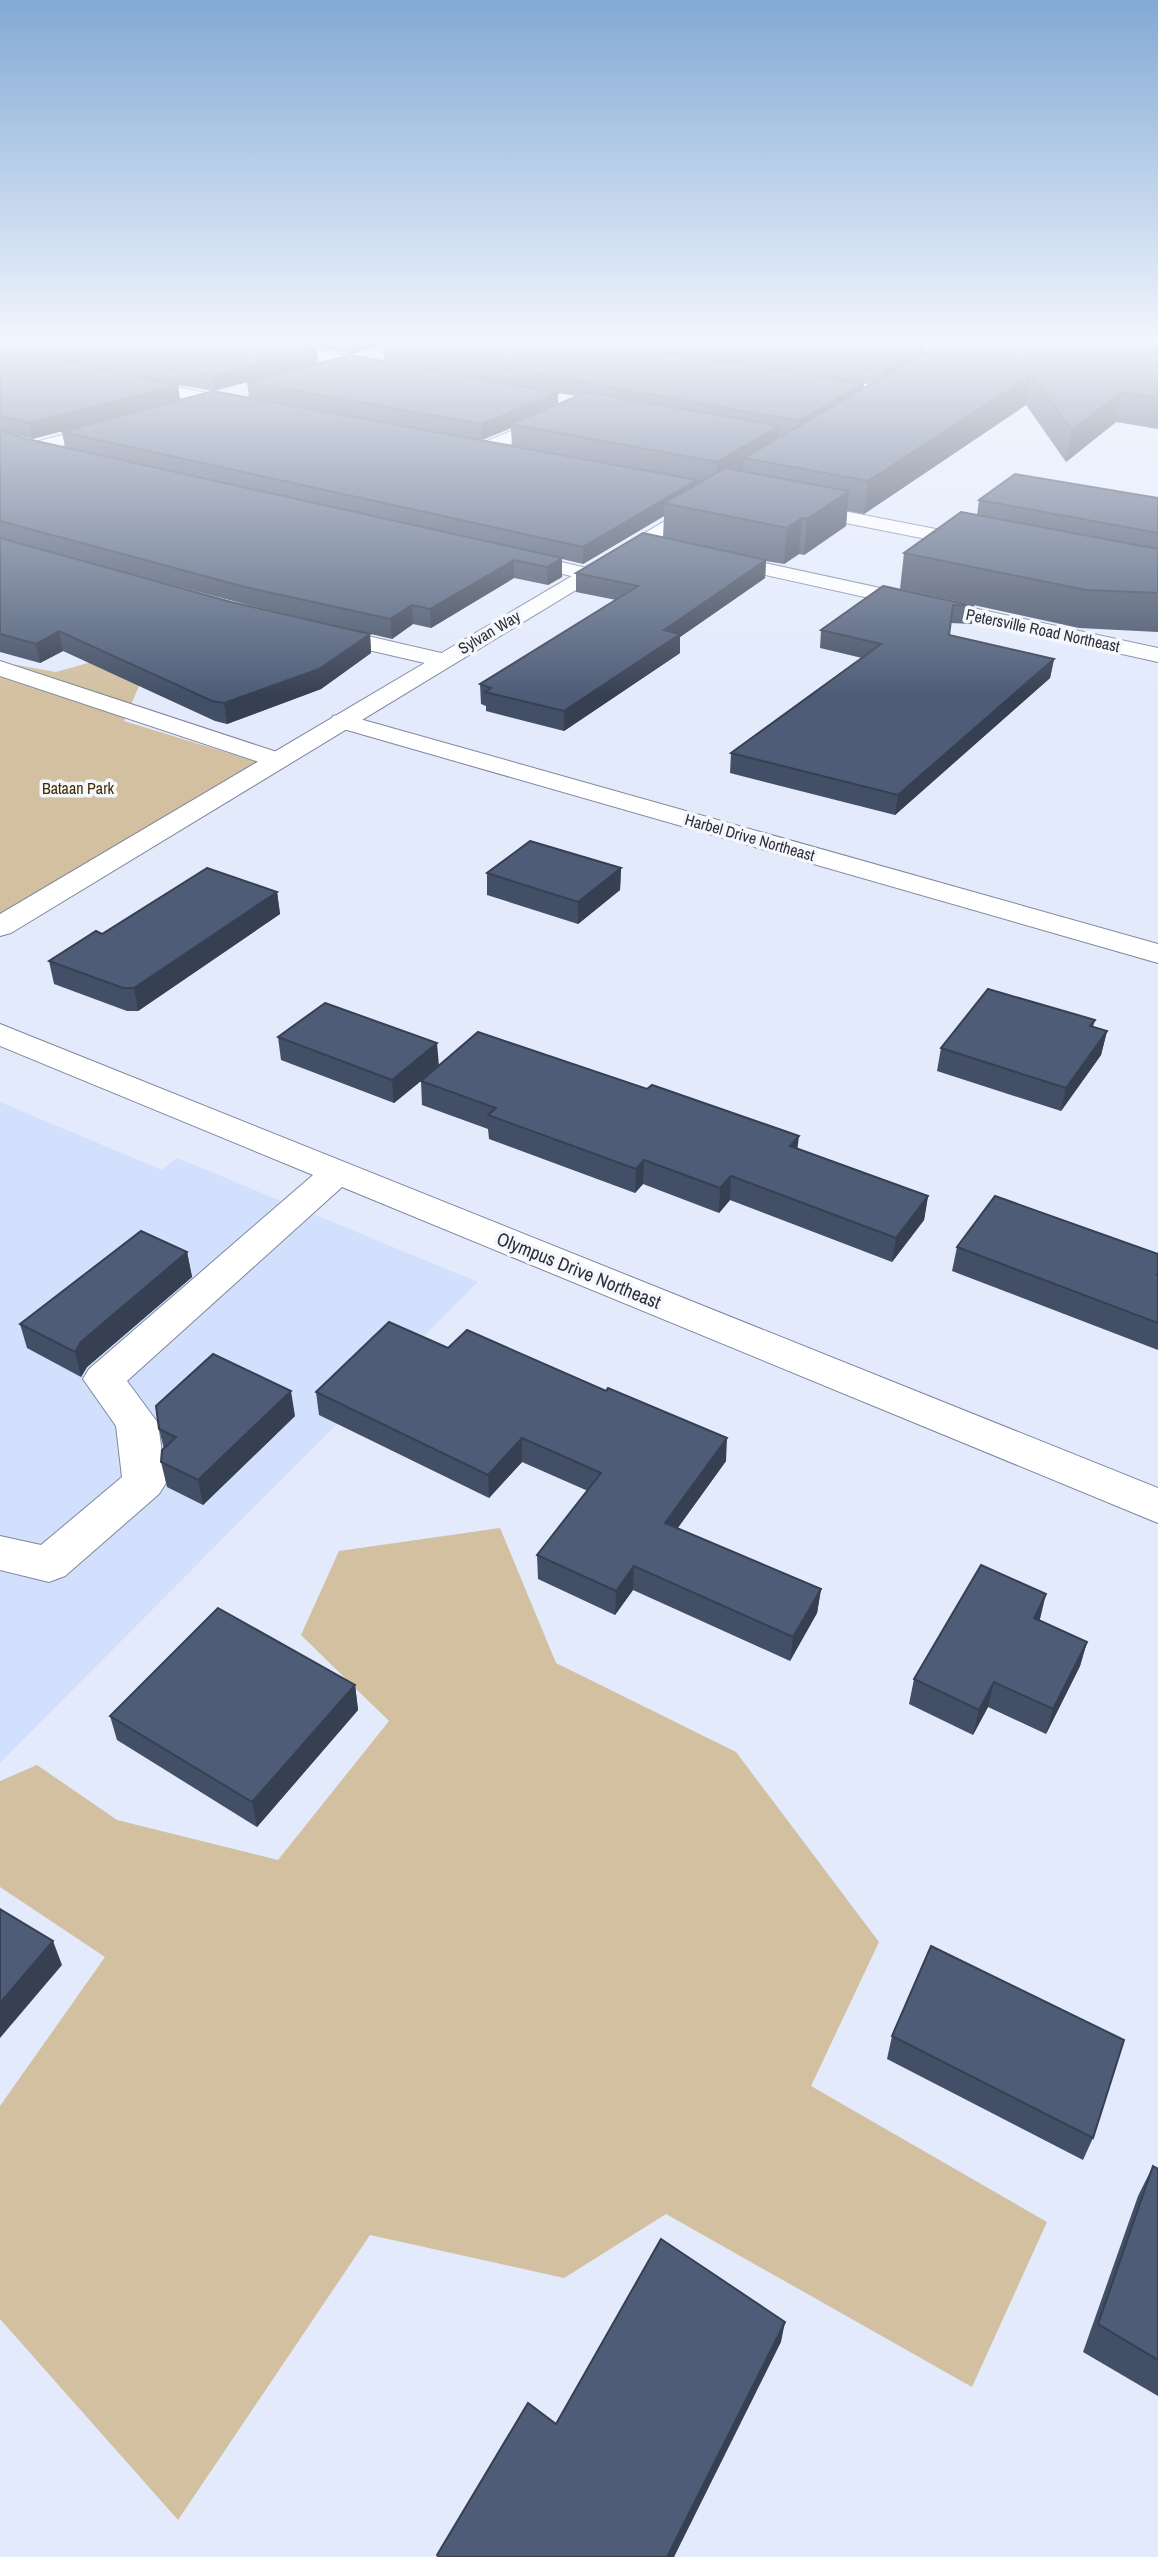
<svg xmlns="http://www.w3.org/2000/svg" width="1158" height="2557" font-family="'Archivo Narrow',sans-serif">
	<rect width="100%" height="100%" fill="#e2eafc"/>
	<polygon fill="#d2e0fd" points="0,1102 162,1170 177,1158 478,1282 0,1763"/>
	<g fill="#d2c0a1">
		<polygon points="134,650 148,665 124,721 267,765 0,927 0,662 56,672"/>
		<polygon points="500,1528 556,1663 736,1752 879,1942 811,2086 1047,2222 972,2387 666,2214 564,2278 370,2235 178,2520 0,2319 0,2106 105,1957 0,1887 0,1781 37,1765 117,1820 278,1860 389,1721 301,1635 339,1551"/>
	</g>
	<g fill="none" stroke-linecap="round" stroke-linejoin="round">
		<g stroke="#7e879b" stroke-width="2">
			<g id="minor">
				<polygon points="215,338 246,338 386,363 394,368 386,373 223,343"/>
				<polygon points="838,338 876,338 953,348 961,353 953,358 846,343"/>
				<polygon points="989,338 1025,338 1158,357 1158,367 997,343"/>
				<polygon points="130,378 249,401 258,406 249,411 124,387 122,383 124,379"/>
				<polygon points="558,412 564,413 567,417 564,421 489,453 483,454 474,449 477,445"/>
				<polygon points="113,422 119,423 122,427 119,431 0,462 0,451"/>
				<polygon points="797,502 982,538 989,540 992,544 989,548 982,550 790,512 787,508 790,504"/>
				<polygon points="511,550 595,570 599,574 595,578 588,580 504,560 501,556 504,552"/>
				<polygon points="714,552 1158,648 1158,662 707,562 704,558 707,554"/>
				<polygon points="320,625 450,655 454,660 450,665 442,667 312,637 309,632 312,627"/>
				<polygon points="0,661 286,755 290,760 286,765 277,768 268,765 0,676"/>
				<polygon points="342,714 1158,944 1158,963 333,726 330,721 333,716"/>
				<polygon points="0,1024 1158,1488 1158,1523 342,1187 127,1381 158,1423 166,1483 159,1494 65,1576 49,1582 0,1570 0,1536 41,1545 122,1477 116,1426 83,1379 89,1369 313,1175 0,1046"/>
			</g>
		</g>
		<g stroke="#7e879b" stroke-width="2">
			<g id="major">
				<polygon points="969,338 987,338 934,371 922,371 920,368"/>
				<polygon points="709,495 719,501 716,505 11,933 0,936 0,914"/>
			</g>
		</g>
		<use href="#minor" fill="#fff" fill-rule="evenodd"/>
		<use href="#major" fill="#fff" fill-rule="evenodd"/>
	</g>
	<g fill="#434f66" fill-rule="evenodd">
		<path d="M0,338H257L317,348L318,363L552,392L384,360L383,346L351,354L258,338H875V340L925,347V352L995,343L1005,338H1158V429L1116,422L1066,462L1026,405L864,514L847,511L846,526L804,555L799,554L784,564L766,561L765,578L680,637V653L564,731L486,711V706L481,704L480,684L616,600L576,592V573L663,538L664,516L583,564L562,559V577L548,585L514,578L431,628L413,624L392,639L248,605L74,559L231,602L370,634L371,653L321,689L227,724L215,721L63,651L40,663L0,652V430L27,439L65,447L62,432L152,408L32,439L0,430V340L100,369L0,339ZM247,382L249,397L482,440L511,428L512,446L180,400L178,385L214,391ZM864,383L870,384L863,388ZM558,393L576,396H578L558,404Z"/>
		<polygon points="1158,498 1158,632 1079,628 900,589 904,553 977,515 979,500"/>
		<polygon points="883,586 974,606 972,624 951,623 949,635 1054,659 1050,678 895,815 730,773 731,753 862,658 820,648 821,630"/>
		<polygon points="621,868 620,890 578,924 487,895 487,873"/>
		<polygon points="277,892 280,914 138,1011 127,1011 54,984 49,961 102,934"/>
		<polygon points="1095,1020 1093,1027 1107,1031 1101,1055 1061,1111 937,1071 941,1048"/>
		<polygon points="278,1037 439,1065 797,1149 928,1196 924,1220 892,1262 730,1200 719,1213 643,1184 635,1193 489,1139 488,1129 422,1105 421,1081 394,1103 281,1060"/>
		<polygon points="957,1247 1158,1254 1158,1350 952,1271"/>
		<polygon points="187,1252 192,1277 87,1367 81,1377 27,1348 20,1324"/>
		<polygon points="448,1348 726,1461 677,1529 821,1589 817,1613 790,1661 633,1590 615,1615 538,1579 537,1555 588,1491 522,1462 489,1498 319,1415 316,1392"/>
		<polygon points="295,1416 203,1505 167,1487 161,1462 164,1449 159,1429"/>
		<polygon points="1039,1620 1087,1642 1080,1666 1046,1734 988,1707 973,1735 909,1704 914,1679"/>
		<polygon points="355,1685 358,1710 257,1827 117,1740 110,1716"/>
		<polygon points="892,2036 1093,2138 1083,2160 887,2059"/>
		<polygon points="1153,2166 1158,2169 1158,2396 1083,2352 1138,2196"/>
	</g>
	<g fill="#374053">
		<polygon points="357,338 414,338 351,354 350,340"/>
		<polygon points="925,347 923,362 883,386 884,371"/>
		<polygon points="317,348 318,363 214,391 212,376"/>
		<polygon points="1031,375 1026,405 864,514 868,481"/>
		<polygon points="864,383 862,398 798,437 799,421"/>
		<polygon points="178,385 180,400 32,439 29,423"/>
		<polygon points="1121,392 1116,422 1066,462 1072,430"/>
		<polygon points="558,393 558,408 511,424 511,428 482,440 481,424"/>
		<polygon points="779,426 778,449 744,458 743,469 716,485 717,462"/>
		<polygon points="697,480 696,497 664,503 664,516 583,564 583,547"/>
		<polygon points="849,491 846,526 804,555 807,519"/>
		<polygon points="802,518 799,554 784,564 787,528"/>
		<polygon points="562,558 562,577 548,585 547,567"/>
		<polygon points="514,560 514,578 431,628 430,609"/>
		<polygon points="766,560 765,578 680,637 680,653 564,731 564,711 664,630"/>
		<polygon points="412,605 413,624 392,639 390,619"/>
		<polygon points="59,631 63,651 40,663 36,644"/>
		<polygon points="370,634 371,653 321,689 227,724 224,703"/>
		<polygon points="1054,659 1050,678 895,815 898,795"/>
		<polygon points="621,868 620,890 578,924 578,902"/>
		<polygon points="277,892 280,914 138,1011 134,988"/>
		<polygon points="1107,1031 1101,1055 1061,1111 1066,1088"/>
		<polygon points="437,1043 439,1066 394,1103 392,1080"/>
		<polygon points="799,1136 796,1160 790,1146"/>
		<polygon points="644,1160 643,1184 635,1193 636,1169"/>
		<polygon points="731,1176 730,1200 719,1213 720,1188"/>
		<polygon points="928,1196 924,1220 892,1262 896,1238"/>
		<polygon points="187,1252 192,1277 87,1367 81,1377 75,1352 81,1342"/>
		<polygon points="291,1391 295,1416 203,1505 198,1480"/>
		<polygon points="522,1438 522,1462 489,1498 488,1475"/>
		<polygon points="727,1438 726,1461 664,1547 665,1523"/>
		<polygon points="634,1566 633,1590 615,1615 616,1591"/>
		<polygon points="821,1589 817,1613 790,1661 793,1637"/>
		<polygon points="1046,1594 1040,1619 1027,1643 1034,1618"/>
		<polygon points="1087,1642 1080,1666 1046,1734 1053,1709"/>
		<polygon points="994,1682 988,1707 973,1735 979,1710"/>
		<polygon points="355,1685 358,1710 257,1827 252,1802"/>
		<polygon points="53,1941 62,1965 0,2038 0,2003"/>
		<polygon points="785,2322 781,2342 674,2557 667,2557"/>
	</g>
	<g fill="#4e5c77" stroke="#374053" stroke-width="2">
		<polygon points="40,338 257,338 317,348 212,376 104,356"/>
		<polygon points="339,338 357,338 350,340"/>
		<polygon points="412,338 569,338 864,383 799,421 383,346"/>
		<polygon points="664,338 872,338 870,339 925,347 884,371"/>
		<polygon points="950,338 995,343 1005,338 1142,338 1158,340 1158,398 1121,392 1072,430 1031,375 868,481 744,458"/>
		<polygon points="0,340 94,368 178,385 29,423 0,415"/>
		<polygon points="350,355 558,393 481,424 247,382"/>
		<polygon points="213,391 697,480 583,547 62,432"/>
		<polygon points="587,392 779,426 717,462 511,424"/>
		<polygon points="0,430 27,439 562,558 547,567 514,560 430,609 412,605 390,619 245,587 0,521"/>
		<polygon points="725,468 849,491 807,519 802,518 787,528 664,503"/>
		<polygon points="1015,474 1158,498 1158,533 979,500"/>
		<polygon points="961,512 1158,549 1158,593 1086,590 904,553"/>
		<polygon points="643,533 766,560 664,630 680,634 564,711 485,692 491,688 480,684 638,586 576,573"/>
		<polygon points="0,538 231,602 370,634 319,669 224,703 212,701 59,631 36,644 0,634"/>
		<polygon points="883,586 974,606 953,605 949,635 1054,659 898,795 731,753 881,644 821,630"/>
		<polygon points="530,841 621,868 578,902 487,873"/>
		<polygon points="207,868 277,892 134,988 123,988 49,961 96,931 102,934"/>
		<polygon points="988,989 1095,1020 1090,1026 1107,1031 1066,1088 941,1048"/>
		<polygon points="325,1003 437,1043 392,1080 278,1037"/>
		<polygon points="478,1032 647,1089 652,1085 799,1136 790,1146 928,1196 896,1238 731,1176 720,1188 644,1160 636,1169 488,1115 496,1108 421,1081"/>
		<polygon points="995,1196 1158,1254 1158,1272 1157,1275 1158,1275 1158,1323 957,1247"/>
		<polygon points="141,1231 187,1252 81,1342 75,1352 20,1324"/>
		<polygon points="389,1322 448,1348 467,1330 606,1391 608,1388 727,1438 665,1523 821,1589 793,1637 634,1566 616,1591 537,1555 601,1473 522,1438 488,1475 316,1392"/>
		<polygon points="213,1354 291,1391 198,1480 161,1462 162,1450 176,1437 159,1429 156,1406"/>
		<polygon points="981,1565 1046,1594 1034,1618 1087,1642 1053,1709 994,1682 979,1710 914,1679"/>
		<polygon points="218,1608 355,1685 252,1802 110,1716"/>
		<polygon points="0,1909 53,1941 0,2003"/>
		<polygon points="931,1946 1124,2040 1093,2138 892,2036"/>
		<polygon points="1153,2166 1158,2169 1158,2360 1098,2324"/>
		<polygon points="661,2239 785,2322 667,2557 439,2557 437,2555 528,2403 556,2424"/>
	</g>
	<linearGradient id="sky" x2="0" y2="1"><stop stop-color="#82a9d4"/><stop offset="0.49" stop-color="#f2f6fe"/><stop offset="1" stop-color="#f2f6fe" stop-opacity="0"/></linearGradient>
	<rect width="1158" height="696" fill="url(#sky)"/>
	<g text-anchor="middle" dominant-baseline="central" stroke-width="7" stroke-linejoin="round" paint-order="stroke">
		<g font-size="16" fill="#2c3038" stroke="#f5f7fc">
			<text transform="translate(1043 630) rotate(12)">Petersville Road Northeast</text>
			<text transform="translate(489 632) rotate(-31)">Sylvan Way</text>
			<text transform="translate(750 837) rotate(16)">Harbel Drive Northeast</text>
		</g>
		<g font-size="16" fill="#402c02" stroke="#f5f7fc">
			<text x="78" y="788">Bataan Park</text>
		</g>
		<g font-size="19" fill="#2c3038" stroke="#f5f7fc">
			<text transform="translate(579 1270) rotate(22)">Olympus Drive Northeast</text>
		</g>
	</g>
</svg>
